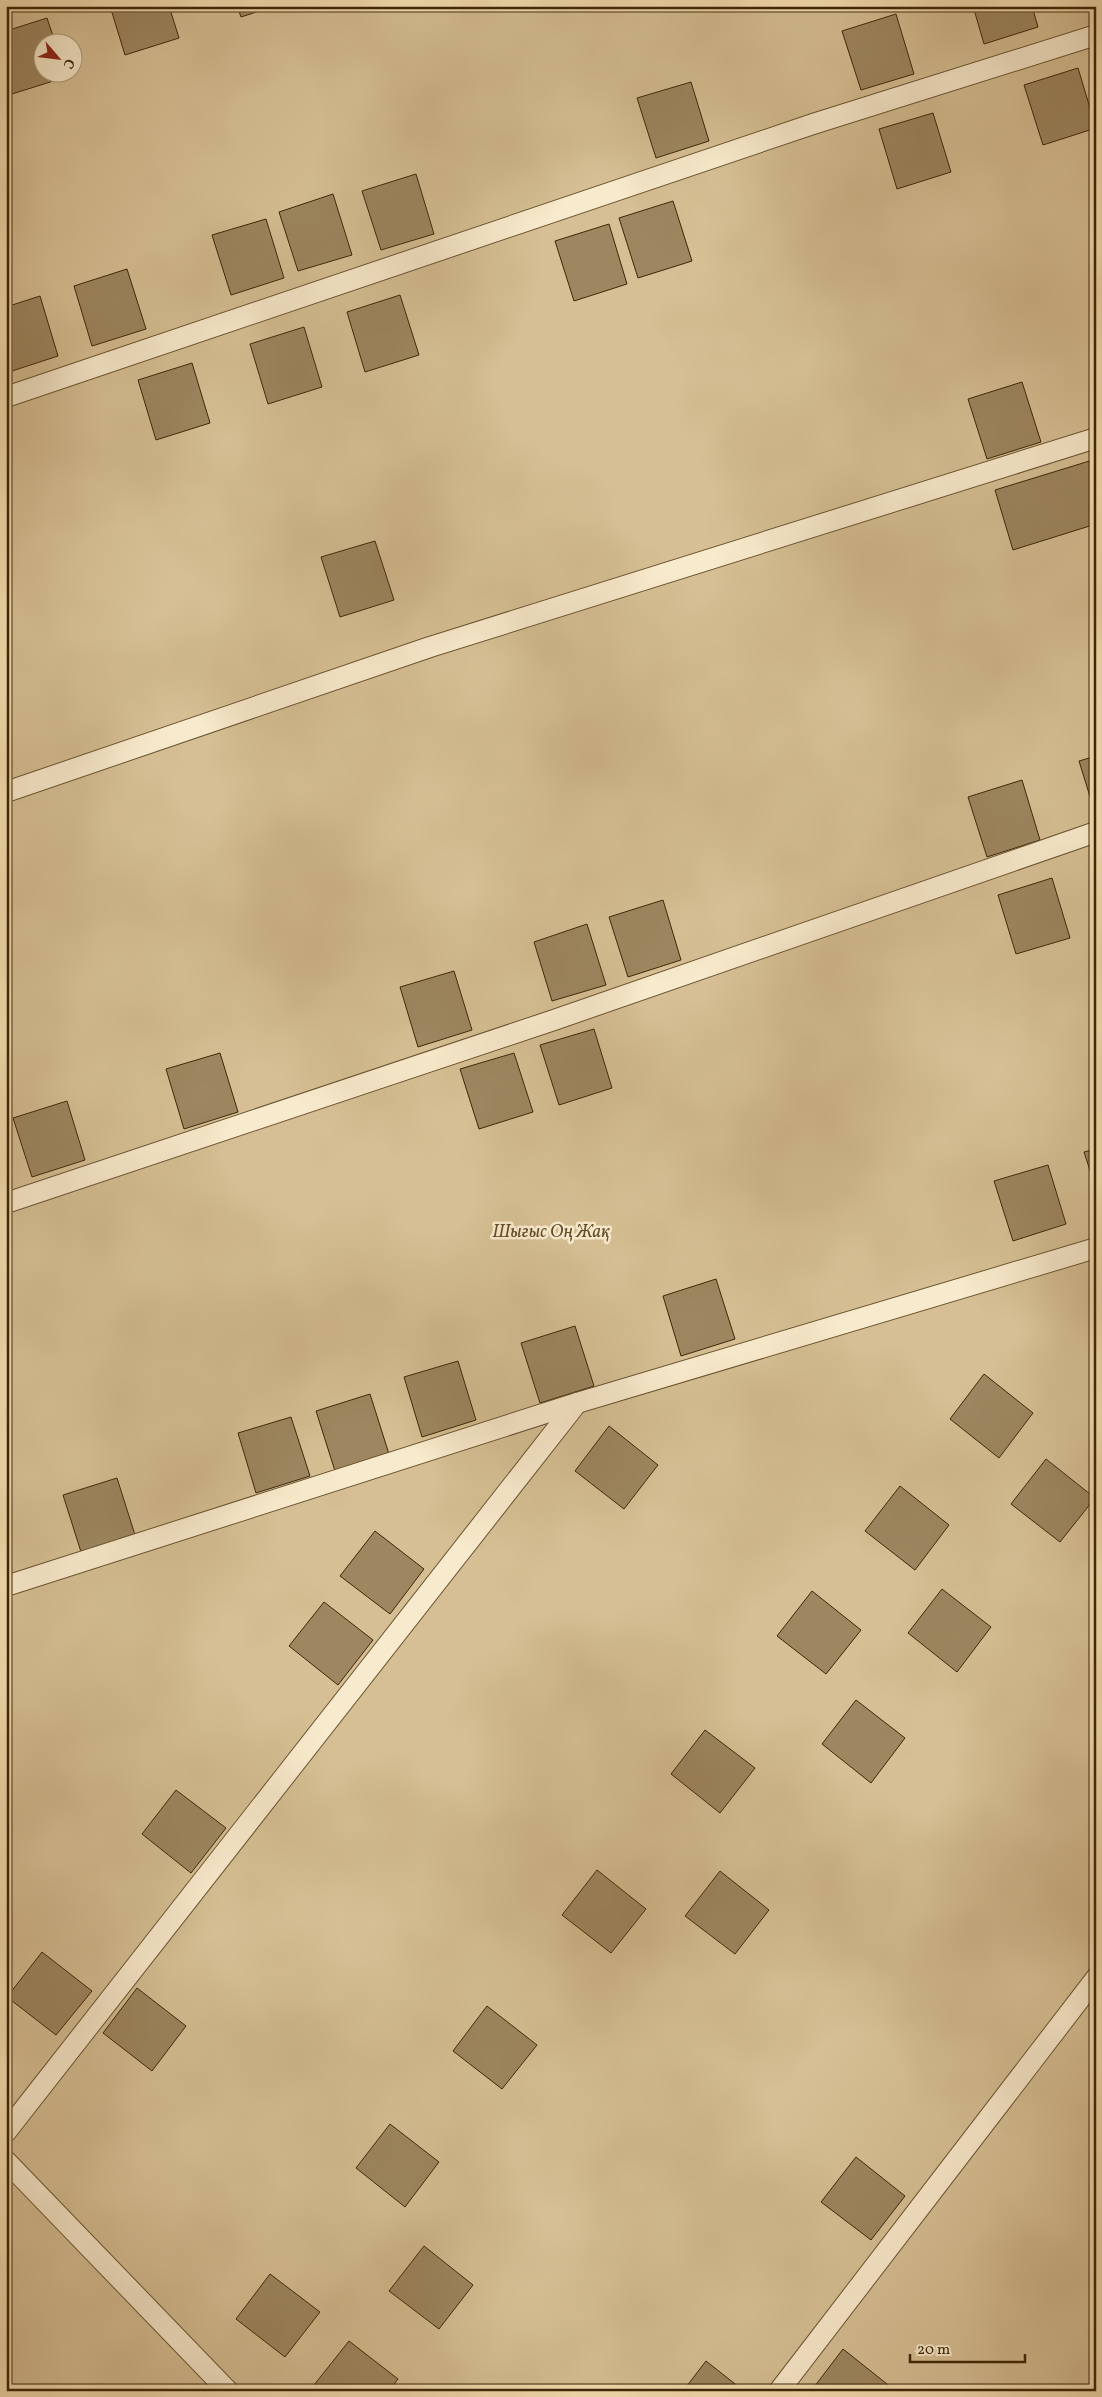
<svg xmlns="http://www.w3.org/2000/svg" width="1102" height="2397" font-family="Vollkorn,serif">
	<rect width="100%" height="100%" fill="#f5deb1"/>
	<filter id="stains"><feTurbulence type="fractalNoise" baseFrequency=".004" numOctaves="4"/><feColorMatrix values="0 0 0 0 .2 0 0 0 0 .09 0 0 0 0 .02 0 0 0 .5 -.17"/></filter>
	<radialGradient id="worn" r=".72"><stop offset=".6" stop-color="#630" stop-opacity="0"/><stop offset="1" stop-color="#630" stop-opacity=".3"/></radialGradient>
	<path fill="#d6bf94" stroke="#8a734e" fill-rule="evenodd" d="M6,6H1096V2391H6ZM42,42H72V72H42Z"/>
	<g fill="#9d8660" stroke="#3d2708">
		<polygon points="110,6 169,6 179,38 125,55"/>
		<polygon points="237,6 275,6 241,17"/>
		<polygon points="973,6 1032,6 1038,27 984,44"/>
		<polygon points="896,14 914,74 861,90 842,31"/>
		<polygon points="47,18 55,42 42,42 42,72 64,72 66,77 12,94 6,76 6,31"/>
		<polygon points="1078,68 1096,128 1043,145 1024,85"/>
		<polygon points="691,82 709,141 656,158 637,98"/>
		<polygon points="933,113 951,172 897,189 879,129"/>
		<polygon points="416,174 434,234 381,250 362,191"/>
		<polygon points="333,194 352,255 298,271 279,212"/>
		<polygon points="673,201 692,261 638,278 619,218"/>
		<polygon points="266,219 284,278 231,295 212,235"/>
		<polygon points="609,224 627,284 574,301 555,241"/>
		<polygon points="127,269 146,329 92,346 74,286"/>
		<polygon points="400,295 419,355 365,372 347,312"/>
		<polygon points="40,296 58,356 6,373 6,307"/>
		<polygon points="304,327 322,387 268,404 250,344"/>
		<polygon points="192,363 210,423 156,440 138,380"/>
		<polygon points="1022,382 1041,442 987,459 968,399"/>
		<polygon points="1096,459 1096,524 1013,550 995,490"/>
		<polygon points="375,541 394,600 340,617 321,557"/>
		<polygon points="1096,756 1096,816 1079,761"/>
		<polygon points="1022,780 1040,840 987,857 968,797"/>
		<polygon points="1052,878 1070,938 1016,954 998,895"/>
		<polygon points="663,900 681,960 628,977 609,917"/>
		<polygon points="587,924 606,985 552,1001 534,942"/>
		<polygon points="454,971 472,1030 418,1047 400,987"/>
		<polygon points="594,1029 612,1088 559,1105 540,1045"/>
		<polygon points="220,1053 238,1112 184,1129 166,1069"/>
		<polygon points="514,1053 533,1112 479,1129 460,1069"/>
		<polygon points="67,1101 85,1160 32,1177 13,1118"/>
		<polygon points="1096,1149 1096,1189 1084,1152"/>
		<polygon points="1048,1165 1066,1224 1013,1241 994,1181"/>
		<polygon points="716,1279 735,1339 681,1356 663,1296"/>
		<polygon points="575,1326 594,1386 540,1403 521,1343"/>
		<polygon points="458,1361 476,1420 422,1437 404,1377"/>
		<polygon points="984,1374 1033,1413 999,1458 950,1419"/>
		<polygon points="370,1394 389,1454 335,1471 316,1411"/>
		<polygon points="291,1417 310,1476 256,1493 238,1433"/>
		<polygon points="609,1426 658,1465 624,1509 575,1471"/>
		<polygon points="1046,1459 1095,1498 1060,1542 1011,1504"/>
		<polygon points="117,1478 136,1538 82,1555 63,1495"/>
		<polygon points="900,1486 949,1525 915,1570 865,1531"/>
		<polygon points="375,1531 424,1569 390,1614 340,1576"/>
		<polygon points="942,1589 991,1627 957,1672 908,1633"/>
		<polygon points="812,1591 861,1630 826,1674 777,1636"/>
		<polygon points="324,1602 373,1640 338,1685 289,1646"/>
		<polygon points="856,1700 905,1738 871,1783 822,1744"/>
		<polygon points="705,1730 755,1768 720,1813 671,1774"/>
		<polygon points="176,1790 226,1828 191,1873 142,1834"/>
		<polygon points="597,1870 646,1909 611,1953 562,1915"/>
		<polygon points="720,1871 769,1910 735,1954 685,1916"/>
		<polygon points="42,1952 92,1991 56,2035 7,1997"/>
		<polygon points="137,1988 186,2026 152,2071 103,2033"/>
		<polygon points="487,2006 537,2045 502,2089 453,2051"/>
		<polygon points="390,2124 439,2162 405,2207 356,2168"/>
		<polygon points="856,2157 905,2196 871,2240 821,2202"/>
		<polygon points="424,2246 473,2285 439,2329 389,2291"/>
		<polygon points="270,2274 320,2312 285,2357 236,2319"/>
		<polygon points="349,2341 398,2379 389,2391 321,2391 314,2385"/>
		<polygon points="843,2349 892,2388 890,2391 811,2391"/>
		<polygon points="706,2361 744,2391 683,2391"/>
	</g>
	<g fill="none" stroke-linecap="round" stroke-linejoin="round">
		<g stroke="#6b5532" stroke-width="22">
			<g id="service">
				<polyline points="6,397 813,124 1096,35"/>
				<polyline points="6,792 430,647 1096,438"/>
				<polyline points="6,1203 554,1020 1096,832"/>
				<polyline points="6,1586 577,1403 1096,1248"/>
				<polyline points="6,2132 577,1403"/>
				<polyline points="6,2161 228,2391"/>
				<polyline points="779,2391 1096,1978"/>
			</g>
		</g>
		<use href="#service" stroke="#f8eacc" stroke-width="20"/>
	</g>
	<g text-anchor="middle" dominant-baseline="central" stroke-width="5" stroke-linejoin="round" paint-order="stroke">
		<g font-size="18" font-style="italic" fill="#634d2b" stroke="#f8eacc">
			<text x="551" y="1232">Шығыс Оң Жақ</text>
		</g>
	</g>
	<rect width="1102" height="2397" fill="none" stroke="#f5deb1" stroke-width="25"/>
	<rect x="8" y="8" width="1087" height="2382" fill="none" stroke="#3d2708" stroke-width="2.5"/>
	<rect x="12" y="12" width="1077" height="2372" fill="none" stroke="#3d2708"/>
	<g transform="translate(58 58) rotate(118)"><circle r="24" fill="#f8eacc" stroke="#ad9c7e"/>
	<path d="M0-4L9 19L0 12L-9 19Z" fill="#8f2418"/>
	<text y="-8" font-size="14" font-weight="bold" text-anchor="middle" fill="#3d2708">С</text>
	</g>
	<path d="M910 2354v8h115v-8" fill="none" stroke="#3d2708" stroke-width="2.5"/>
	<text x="917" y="2354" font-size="15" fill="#3d2708" stroke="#f8eacc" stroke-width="4" paint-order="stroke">20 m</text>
	<rect width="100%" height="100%" filter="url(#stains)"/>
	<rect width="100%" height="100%" fill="url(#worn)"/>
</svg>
